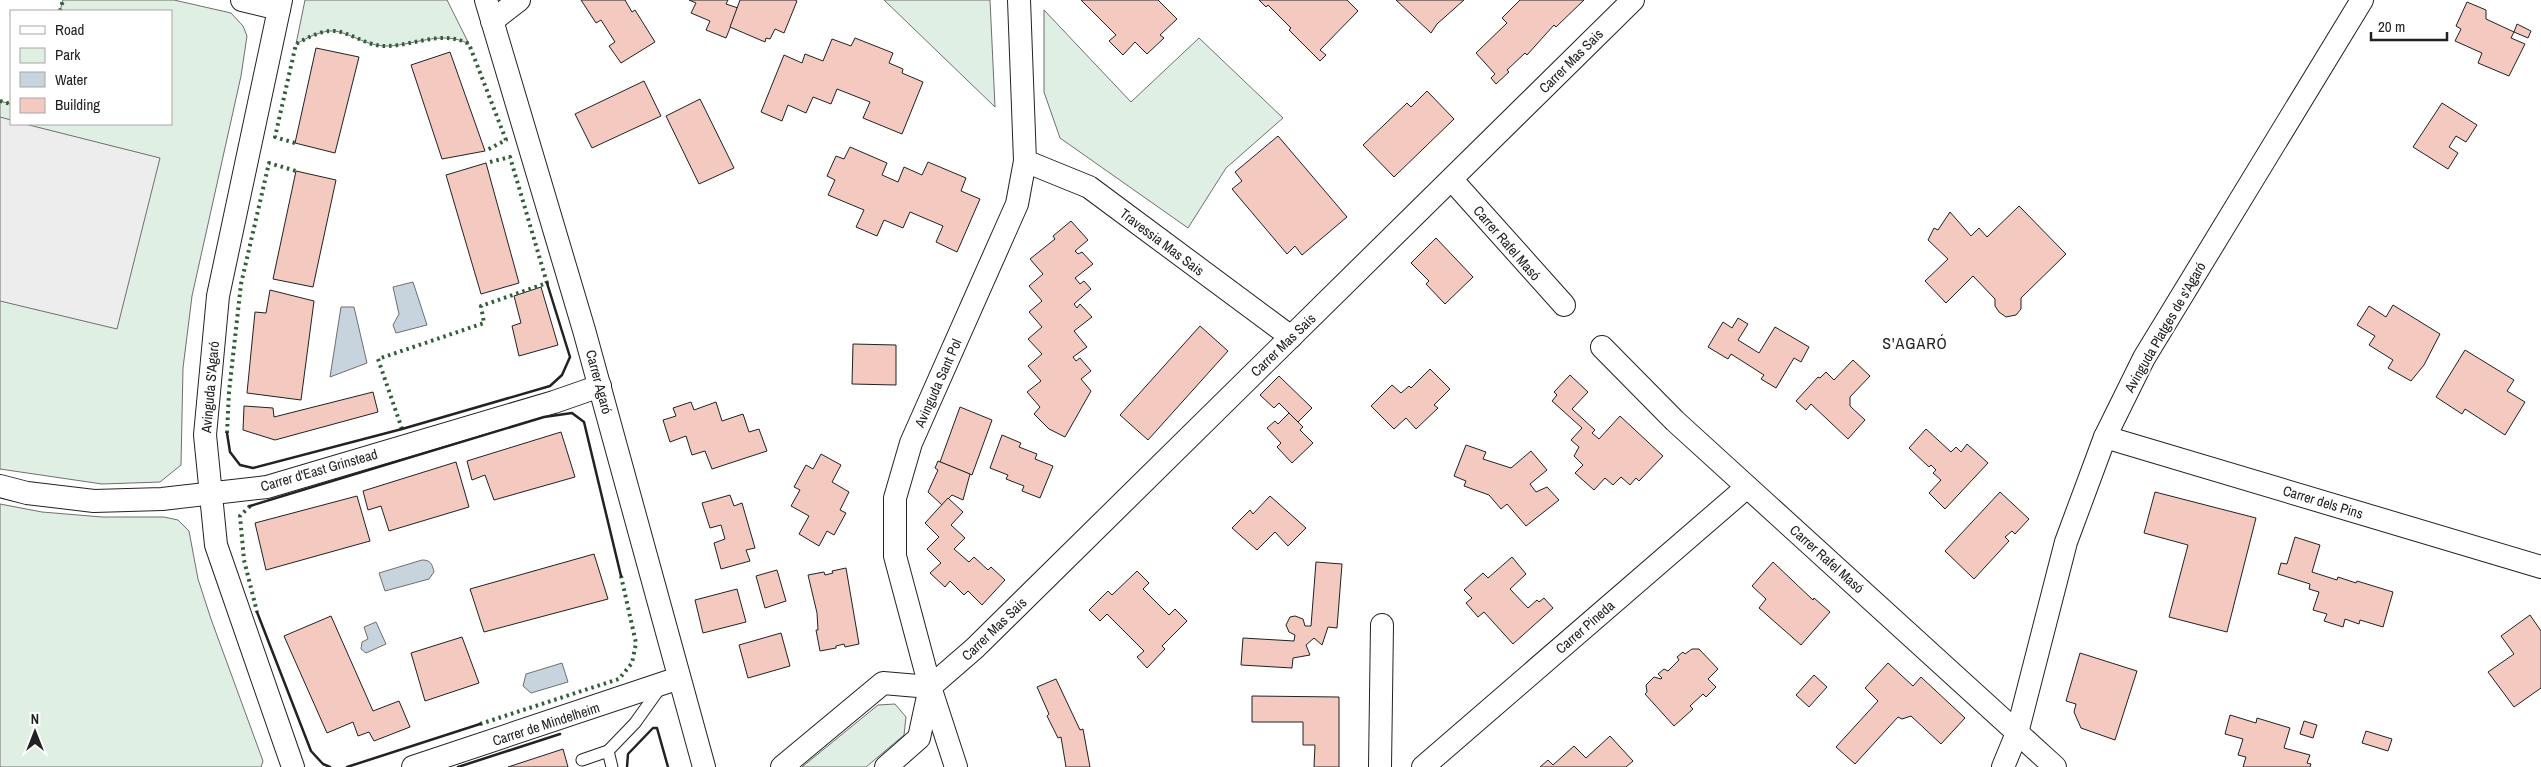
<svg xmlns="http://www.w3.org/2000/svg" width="2541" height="767" font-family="'Archivo Narrow',sans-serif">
	<rect width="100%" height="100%" fill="#fff"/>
	<g fill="#e0efe3" stroke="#6f6f6f">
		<polygon points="63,0 174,0 231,13 243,26 247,36 241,76 192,296 183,368 181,465 160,482 102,484 0,469 0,101 11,104 11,124 171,124 171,11 60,11"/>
		<path d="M305,0H447L469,44C441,29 412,47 383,46C366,45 349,33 335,31C321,30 307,38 296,44Z"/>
		<polygon points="884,0 990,0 995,107"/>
		<polygon points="1044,10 1131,102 1199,38 1283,118 1226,168 1188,228 1060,138 1044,92"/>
		<polygon points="0,504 42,512 102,517 164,517 178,520 189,531 198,579 211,619 263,761 261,767 0,767"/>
		<polygon points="895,704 906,717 904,735 866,767 802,767 878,705"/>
	</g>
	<polygon fill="#ededed" stroke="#6f6f6f" points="0,117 11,120 11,124 25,124 160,158 117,329 0,301"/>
	<g fill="#c7d3dd" stroke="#6f6f6f">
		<polygon points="413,282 427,325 396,333 393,325 399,314 393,287"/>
		<polygon points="341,307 354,307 367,363 330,377"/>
		<path d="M422,560C431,560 432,564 434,572L429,579L385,591L379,573Z"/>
		<polygon points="376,622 386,644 366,653 361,649 362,642 368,639 364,627"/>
		<polygon points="562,663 568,682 531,693 523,686 526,674"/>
	</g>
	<g fill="#f3c9c0" stroke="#222">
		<polygon points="581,0 625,0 632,12 635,10 655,42 621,63 609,46 615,42 601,20 596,23"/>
		<polygon points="689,0 728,0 726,4 738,8 726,38 706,30 710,21 691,13 696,3"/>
		<polygon points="740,0 795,0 797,1 784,33 775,29 770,39 766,38 765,42 730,27"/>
		<polygon points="1081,0 1158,0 1177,19 1160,35 1164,38 1147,54 1135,42 1123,55 1109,41 1116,35"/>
		<polygon points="1259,0 1347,0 1358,11 1320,50 1326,55 1320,61 1289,30 1291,28 1268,5 1266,7"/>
		<polygon points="1396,0 1464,0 1437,24 1431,33"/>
		<polygon points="1520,0 1584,0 1556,27 1554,25 1527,55 1525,53 1507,70 1509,72 1496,84 1491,78 1495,74 1476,53 1507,23 1502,18"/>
		<polygon points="2467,2 2486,10 2486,19 2514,32 2511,38 2525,44 2509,76 2478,63 2482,53 2455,41 2461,29 2456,26"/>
		<polygon points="2517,24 2531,31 2528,38 2514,32"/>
		<polygon points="855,38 893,53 889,63 903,69 902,73 923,82 902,134 863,118 870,102 837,89 831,104 813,97 806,113 788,105 782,121 761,112 784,55 802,63 805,54 823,61 832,39 851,46"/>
		<polygon points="316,48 359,57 335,153 295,143"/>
		<polygon points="450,52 485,151 442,159 411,65"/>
		<polygon points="644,81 661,116 592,148 575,114"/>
		<polygon points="1427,91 1454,119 1394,177 1363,145 1407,103 1411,107"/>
		<polygon points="700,99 734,168 699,184 666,116"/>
		<polygon points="2442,103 2477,125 2466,142 2456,136 2449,147 2458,153 2448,169 2413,147"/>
		<polygon points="1278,136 1347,217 1302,255 1295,246 1287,254 1232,189 1242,181 1235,172"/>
		<polygon points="850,147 887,163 882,175 898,182 904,167 922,175 928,162 966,178 961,191 980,199 957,252 936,242 943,226 910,212 903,228 884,220 877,236 856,227 864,210 828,195 835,180 827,176 836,156 844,159"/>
		<polygon points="486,163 519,283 481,294 446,175"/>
		<polygon points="296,171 336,180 313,287 273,279"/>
		<polygon points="2019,206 2066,254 2021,298 2021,309 2016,315 2006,317 1999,312 1995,306 1995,299 1973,276 1946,303 1925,281 1948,259 1928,240 1934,228 1938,230 1950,212 1971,236 1979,228 1987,237"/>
		<polygon points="1071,221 1088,240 1075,251 1078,254 1082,252 1093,264 1075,278 1080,284 1084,281 1091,289 1074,304 1077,308 1080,304 1092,317 1074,331 1087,347 1073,357 1076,361 1080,358 1091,371 1081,379 1091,391 1065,437 1049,429 1034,414 1040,407 1027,392 1041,381 1028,366 1042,354 1028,339 1042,327 1029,312 1042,301 1029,286 1043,274 1030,259 1055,239 1053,236"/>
		<polygon points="1436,238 1473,277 1445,304 1426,284 1429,281 1411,263"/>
		<polygon points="541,287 558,345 519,356 512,326 521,323 514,296"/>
		<polygon points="270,290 314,301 301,400 247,393 255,312 266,313"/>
		<polygon points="2393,305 2440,334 2424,365 2411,381 2388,368 2393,360 2369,345 2375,336 2357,325 2369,306 2386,317"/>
		<polygon points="1738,318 1748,324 1738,340 1759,353 1775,327 1809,347 1801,362 1794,358 1776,388 1761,379 1764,375 1731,354 1728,359 1708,347 1723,322 1732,328"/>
		<polygon points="1200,326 1228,351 1148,440 1120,415"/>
		<polygon points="853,344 896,345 896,385 852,384"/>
		<polygon points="2465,350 2514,380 2507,391 2525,402 2505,435 2465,409 2462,414 2436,397"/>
		<polygon points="1853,360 1870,376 1850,397 1850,406 1865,420 1848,439 1811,404 1806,410 1796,401 1818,377 1820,378 1826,372 1834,380"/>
		<polygon points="1430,369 1450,389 1434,405 1438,408 1416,429 1406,418 1394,429 1371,406 1392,385 1401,393 1409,386 1411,388"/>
		<polygon points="1570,375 1588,392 1572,409 1595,430 1592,433 1599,439 1620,416 1663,456 1639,481 1636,478 1630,485 1621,477 1613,485 1605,478 1594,490 1575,473 1583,465 1574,456 1579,447 1571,440 1582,428 1552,401 1557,395 1554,392"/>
		<polygon points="1279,376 1312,408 1298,422 1279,403 1274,408 1260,395"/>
		<polygon points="373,392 378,412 275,440 243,430 244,406 273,408 274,417"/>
		<polygon points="691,402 694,410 716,402 722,421 743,414 749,432 759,429 767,451 712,469 705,451 692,455 686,436 670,442 663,420 676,416 673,408"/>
		<polygon points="960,407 992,420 972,475 940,462"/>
		<polygon points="1289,413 1303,427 1300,430 1313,443 1292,463 1277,447 1281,443 1267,428 1275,421 1278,424"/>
		<polygon points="1926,429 1951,452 1956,447 1961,452 1967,444 1988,463 1945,509 1929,493 1941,480 1933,473 1936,470 1931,465 1929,467 1909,448"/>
		<polygon points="561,432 575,477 494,500 485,475 472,480 467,461"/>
		<polygon points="1002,435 1021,443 1019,447 1037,454 1035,459 1053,466 1040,498 1022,491 1024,486 1006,479 1008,475 990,468"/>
		<polygon points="1466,445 1486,452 1483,459 1511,468 1531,451 1547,470 1530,484 1536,492 1547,487 1559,500 1526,526 1507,504 1501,509 1489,495 1464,486 1466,481 1454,476"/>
		<polygon points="821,454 841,465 832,482 849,492 840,510 846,513 834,535 827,531 819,546 799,534 809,516 791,506 800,490 794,487 806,465 813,469"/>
		<polygon points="938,461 970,474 963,500 952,495 942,505 928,492 938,470 935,468"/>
		<polygon points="456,462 469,507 389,531 381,506 368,510 363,491"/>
		<polygon points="2000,492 2029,519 2015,534 2012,531 2005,537 2009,541 1974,579 1945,551"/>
		<polygon points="2155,492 2256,518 2227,632 2169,617 2188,545 2144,533"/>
		<polygon points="730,495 734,506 742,503 755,548 746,550 750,561 721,569 714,543 725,539 721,525 710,528 702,503"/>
		<polygon points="357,496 370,541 266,570 255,523"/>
		<polygon points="1270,496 1306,528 1288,546 1275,532 1257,550 1232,528 1250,510 1253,514"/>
		<polygon points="948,498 963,512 951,525 965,538 954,549 969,562 974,557 988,570 991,567 1005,580 982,605 968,591 964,595 950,581 945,587 930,573 941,563 927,549 939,537 925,523"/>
		<polygon points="2295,537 2320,545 2312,572 2337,580 2338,577 2356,583 2357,581 2393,592 2383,627 2360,620 2359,624 2345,619 2343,627 2324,621 2327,614 2313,610 2319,592 2309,589 2310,584 2278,574 2281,563 2287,564"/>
		<polygon points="594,554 608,599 484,632 470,589"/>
		<polygon points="1512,557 1526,574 1510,589 1528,608 1537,600 1539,602 1544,598 1553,608 1513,644 1484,612 1478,617 1466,603 1472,598 1464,590 1483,573 1488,578"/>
		<polygon points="1316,562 1342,564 1337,628 1328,627 1322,645 1314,638 1306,645 1310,655 1293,658 1292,668 1241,665 1243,638 1294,641 1295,635 1289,632 1286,625 1290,617 1295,616 1303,619 1305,626 1311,626"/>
		<polygon points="1773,562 1813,600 1814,598 1830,612 1801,645 1759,608 1766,599 1752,586"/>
		<polygon points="846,568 859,644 845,647 844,644 836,646 836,648 820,651 816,630 818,630 817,613 808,575 824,572 825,575 833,573 832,571"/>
		<polygon points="777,570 786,601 765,608 756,576"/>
		<polygon points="1137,571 1149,583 1143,589 1169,615 1175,609 1187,621 1162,646 1165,649 1147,668 1137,657 1144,651 1107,614 1100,621 1089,610 1108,591 1112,595"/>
		<polygon points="737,589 746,622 703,633 695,600"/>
		<polygon points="2530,615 2541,631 2541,688 2514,707 2488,672 2514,654 2501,636"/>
		<polygon points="331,616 373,711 399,701 410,727 374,741 369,732 358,736 353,722 327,733 284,636"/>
		<polygon points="781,633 790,666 748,678 739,645"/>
		<polygon points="462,637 479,683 425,701 411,653"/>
		<polygon points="1692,649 1699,649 1718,669 1708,679 1716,687 1706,697 1703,694 1690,706 1693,709 1674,726 1645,694 1647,692 1646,685 1654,677 1661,679 1662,678 1658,674 1664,669 1668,671 1679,660 1677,657 1683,652 1685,654"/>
		<polygon points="2080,653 2137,671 2115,740 2081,728 2074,712 2076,704 2066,701"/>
		<polygon points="1888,663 1913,686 1921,677 1965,718 1941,744 1911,716 1902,719 1898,717 1855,764 1836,747 1878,701 1865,688"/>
		<polygon points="1814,675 1827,687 1809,707 1796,695"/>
		<polygon points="1056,679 1080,730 1083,729 1090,767 1066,767 1061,737 1058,738 1047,716 1049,714 1037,687"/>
		<polygon points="1252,696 1339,697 1339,767 1314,767 1315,745 1303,745 1303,722 1252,722"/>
		<polygon points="2230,715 2256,723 2257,718 2290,728 2284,748 2310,755 2307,763 2311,764 2310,767 2243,767 2246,757 2238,755 2243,739 2225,734"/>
		<polygon points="2304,721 2317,725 2313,738 2300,734"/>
		<polygon points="2366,731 2392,739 2388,751 2362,743"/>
		<polygon points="1610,736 1633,761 1626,767 1540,767 1548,760 1553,765 1574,746 1586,758"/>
		<polygon points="563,749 568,767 508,767"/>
	</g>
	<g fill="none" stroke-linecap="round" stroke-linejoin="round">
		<g stroke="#222" stroke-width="13">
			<g id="lane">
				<polyline points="608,751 612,767"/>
				<polyline points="582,760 608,751 635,723 660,688"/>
			</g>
		</g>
		<g stroke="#222" stroke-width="24">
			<g id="street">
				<polyline points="242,0 279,9"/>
				<polyline points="281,0 218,296 205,435 216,545 293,767"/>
				<polyline points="486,0 584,330 704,767"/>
				<polyline points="492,21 519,0"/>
				<polyline points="1025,161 1089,187 1291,337"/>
				<polyline points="1452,180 1564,305"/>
				<polyline points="1602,347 1675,421 2055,767"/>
				<polyline points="2105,437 2541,567"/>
				<polyline points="0,486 27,493 94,501 162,499 267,487 554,402 600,386"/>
				<polyline points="413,767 679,678"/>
				<polyline points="782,767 883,683 930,687"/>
				<polyline points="886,767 919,738 930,687 975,648 1633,0"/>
				<polyline points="956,767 930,687 895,556 895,498 911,443 1017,204 1025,161 1019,0"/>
				<polyline points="1380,767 1382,625"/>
				<polyline points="1423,767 1747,487"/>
				<polyline points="2003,767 2017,733 2066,542 2105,437 2144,358 2362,0"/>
			</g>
		</g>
		<use href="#lane" stroke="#fff" stroke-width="11"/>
		<use href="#street" stroke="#fff" stroke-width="22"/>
		<g stroke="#2f5e38" stroke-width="4" stroke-dasharray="2.5 4" stroke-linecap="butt">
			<polyline points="60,11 63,0"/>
			<polyline points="0,101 11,104"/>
			<path d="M295,143L275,137L296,44C307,38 321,30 335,31C349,32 366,45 383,46C412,47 441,29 469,44L506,140L485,151"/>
			<polyline points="402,429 378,359 484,323 481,306 547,283 510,157 486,163"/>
			<polyline points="227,433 229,392 241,284 269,163 296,171"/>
			<polyline points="250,506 240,516 244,560 257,612"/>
			<polyline points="480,724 619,679 632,663 636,643 621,576"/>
		</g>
		<g stroke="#222" stroke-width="2.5">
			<polyline points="227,433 230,452 240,465 253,468 402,429 550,386 562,375 570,357 547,283"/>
			<polyline points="250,506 544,417 572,413 584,422 621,576"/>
			<polyline points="257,612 311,751 323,764 330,767"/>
			<polyline points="347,767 480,724"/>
			<polyline points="458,767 560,734"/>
			<polyline points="627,767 628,754 653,728 657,728 668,767"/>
		</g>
	</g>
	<g text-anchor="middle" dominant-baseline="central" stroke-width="4" stroke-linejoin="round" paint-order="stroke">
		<g font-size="14" fill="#222" stroke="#fff">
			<text transform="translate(1571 61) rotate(-45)">Carrer Mas Sais</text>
			<text transform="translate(1162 242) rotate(37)">Travessia Mas Sais</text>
			<text transform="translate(1507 243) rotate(49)">Carrer Rafel Masó</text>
			<text transform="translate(2165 327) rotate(-60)">Avinguda Platges de s'Agaró</text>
			<text transform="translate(1283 345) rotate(-44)">Carrer Mas Sais</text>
			<text transform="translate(599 382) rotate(75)">Carrer Agaró</text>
			<text transform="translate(938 383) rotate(-66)">Avinguda Sant Pol</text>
			<text transform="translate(210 387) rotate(-85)">Avinguda S'Agaró</text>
			<text transform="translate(319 470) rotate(-16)">Carrer d'East Grinstead</text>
			<text transform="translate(2323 502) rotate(17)">Carrer dels Pins</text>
			<text transform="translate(1827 559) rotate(42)">Carrer Rafel Masó</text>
			<text transform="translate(1585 627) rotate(-41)">Carrer Pineda</text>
			<text transform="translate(994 629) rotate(-44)">Carrer Mas Sais</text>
			<text transform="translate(546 724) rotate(-18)">Carrer de Mindelheim</text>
		</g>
		<g font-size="16" letter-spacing="1" fill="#222" stroke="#fff">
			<text x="1915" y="343">S'AGARÓ</text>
		</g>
	</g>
	<rect x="10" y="10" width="162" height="115" fill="#ffffff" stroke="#a7a7a7"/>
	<rect x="20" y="26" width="25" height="8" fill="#ffffff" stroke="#a7a7a7"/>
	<text x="55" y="35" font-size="15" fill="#222222">Road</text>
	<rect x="20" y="48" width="25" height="15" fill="#e0efe3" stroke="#a7a7a7"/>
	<text x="55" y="60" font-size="15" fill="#222222">Park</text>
	<rect x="20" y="72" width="25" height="15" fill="#c7d3dd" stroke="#a7a7a7"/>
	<text x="55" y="85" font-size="15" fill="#222222">Water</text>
	<rect x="20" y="98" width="25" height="15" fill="#f3c9c0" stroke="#a7a7a7"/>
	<text x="55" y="110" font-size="15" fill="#222222">Building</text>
	<g transform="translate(35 732)" stroke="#ffffff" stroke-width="4" paint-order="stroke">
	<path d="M0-4L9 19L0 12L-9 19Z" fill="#222222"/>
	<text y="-8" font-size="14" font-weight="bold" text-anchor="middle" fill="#222222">N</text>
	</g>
	<path d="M2371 32v8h76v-8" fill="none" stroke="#222222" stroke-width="2.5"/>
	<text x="2378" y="32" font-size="15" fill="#222222" stroke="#ffffff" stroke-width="4" paint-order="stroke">20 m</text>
</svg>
